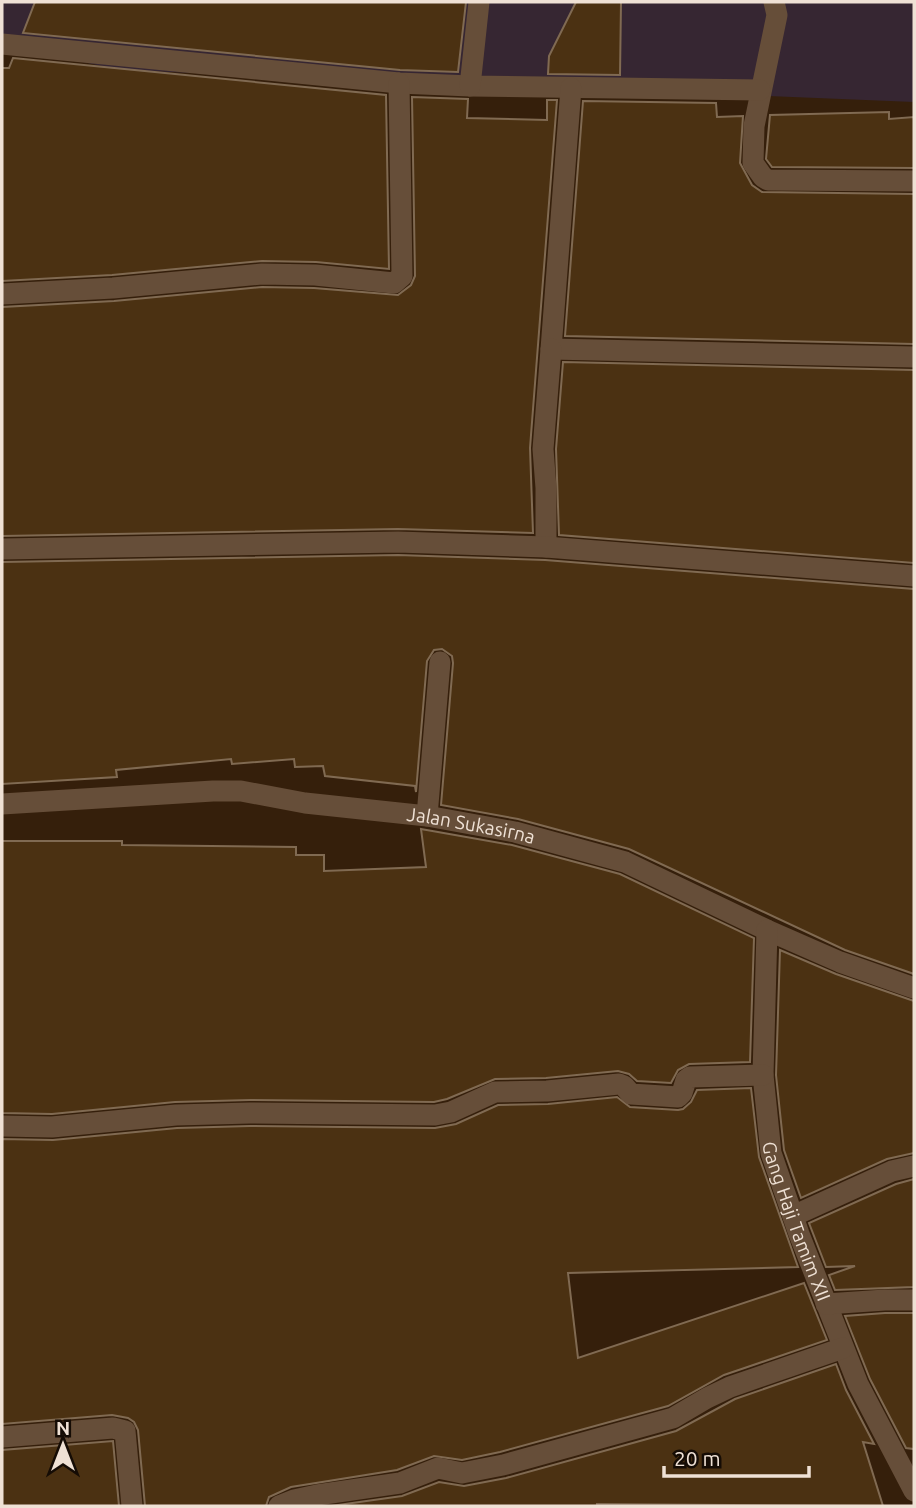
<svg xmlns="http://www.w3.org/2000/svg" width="916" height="1508" font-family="Ubuntu,sans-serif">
	<rect width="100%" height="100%" fill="#351f0b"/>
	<polygon fill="#362632" points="2,2 914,2 914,102 121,70 2,45"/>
	<g fill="#4b3112" stroke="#806a52" stroke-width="2">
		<polygon points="35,2 466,2 458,72 400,70 23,33"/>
		<polygon points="576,2 621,2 620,75 548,74 549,56"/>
		<polygon points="13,58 386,95 389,269 316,262 262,261 112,275 2,281 2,68 9,68"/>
		<polygon points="412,97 468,99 467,118 547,120 547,100 557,100 530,448 533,533 398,529 2,536 2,307 114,301 262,287 314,288 398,295 411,285 415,276"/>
		<polygon points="583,101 716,103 717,117 743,116 740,163 752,185 762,192 914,194 914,344 565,336"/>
		<polygon points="889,112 889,119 914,117 914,168 772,167 766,159 770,115"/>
		<polygon points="563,362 914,370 914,563 559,535 556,449"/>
		<polygon points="398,555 545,560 914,589 914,974 845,950 629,849 518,819 441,805 453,663 452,656 442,649 434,650 427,661 416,792 415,786 325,776 323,766 295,767 294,759 232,764 231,759 116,770 117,777 2,784 2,562"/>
		<polygon points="421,829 512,845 620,874 754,938 750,1062 689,1064 678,1070 671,1083 637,1081 629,1074 618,1071 546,1078 495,1079 447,1099 434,1102 250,1100 175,1102 52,1114 2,1113 2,841 122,841 122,845 296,847 296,855 324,855 324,871 426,867"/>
		<polygon points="780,950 836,974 914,1001 914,1153 887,1159 801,1198 784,1150 776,1075"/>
		<polygon points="751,1088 759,1157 798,1267 568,1273 578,1358 804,1283 827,1340 724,1375 668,1406 500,1452 462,1460 434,1456 397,1470 291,1487 269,1497 266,1506 145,1506 138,1430 134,1422 128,1418 112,1415 2,1424 2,1139 53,1140 177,1128 250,1126 435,1128 456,1124 498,1105 548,1104 617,1097 630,1107 678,1110 683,1109 691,1102 697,1090"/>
		<polygon points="914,1179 914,1287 835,1290 829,1275 855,1266 826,1267 809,1223 896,1184"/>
		<polygon points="885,1313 914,1313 914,1449 906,1448 870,1379 845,1316"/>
		<polygon points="836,1364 846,1390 874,1444 863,1442 883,1506 597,1504 597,1506 331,1506 402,1496 439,1482 464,1486 506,1478 676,1431 735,1399"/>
		<polygon points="113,1441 119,1506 2,1506 2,1450"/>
	</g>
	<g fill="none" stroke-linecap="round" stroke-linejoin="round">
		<g stroke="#664e39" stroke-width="21">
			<polyline points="774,2 777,15 754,126 753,163 763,177 768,180 914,181"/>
			<polyline points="2,44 399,83 470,86 760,90"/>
			<polyline points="470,86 479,2"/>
			<polyline points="571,88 551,349 914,357"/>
			<polyline points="2,294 113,288 262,274 315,275 394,283 402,276 399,83"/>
			<polyline points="546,547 546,488 543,449 551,349"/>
			<polyline points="2,549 398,542 546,547 914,576"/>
			<path id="s1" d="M2,804L213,791H241L305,803L427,816L515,832L625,862L767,930L840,962L914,988"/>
			<polyline points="427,816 440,662"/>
			<path id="s2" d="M767,930L763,1075L771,1153L799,1234L858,1384L914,1491"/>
			<polyline points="2,1126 52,1127 176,1115 250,1113 435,1115 451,1112 495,1092 547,1091 619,1084 624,1086 631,1094 678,1097 682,1093 686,1080 690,1077 763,1075"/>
			<polyline points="793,1216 892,1171 914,1166"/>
			<polyline points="826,1304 885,1300 914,1300"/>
			<polyline points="2,1437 113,1428 125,1431 132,1506"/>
			<polyline points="279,1506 294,1500 317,1495 400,1483 438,1468 462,1473 503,1465 673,1418 707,1398 730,1387 843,1348"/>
		</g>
	</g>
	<g text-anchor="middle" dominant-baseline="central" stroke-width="7" stroke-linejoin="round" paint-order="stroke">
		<g font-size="19" fill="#efe1d5" stroke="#150c05">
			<text stroke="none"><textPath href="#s1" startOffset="472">Jalan Sukasirna</textPath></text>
			<text stroke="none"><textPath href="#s2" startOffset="296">Gang Haji Tamim XII</textPath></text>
		</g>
	</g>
	<rect width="916" height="1508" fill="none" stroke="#efe1d5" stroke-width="7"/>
	<g transform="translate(63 1445)" stroke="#150c05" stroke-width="5" paint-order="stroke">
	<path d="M0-5L12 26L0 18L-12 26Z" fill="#efe1d5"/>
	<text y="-10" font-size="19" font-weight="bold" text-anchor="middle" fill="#efe1d5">N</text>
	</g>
	<path d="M664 1466v10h145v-10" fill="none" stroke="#efe1d5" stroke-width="3.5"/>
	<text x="674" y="1466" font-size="21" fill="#efe1d5" stroke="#150c05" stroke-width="5" paint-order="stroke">20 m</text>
</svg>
